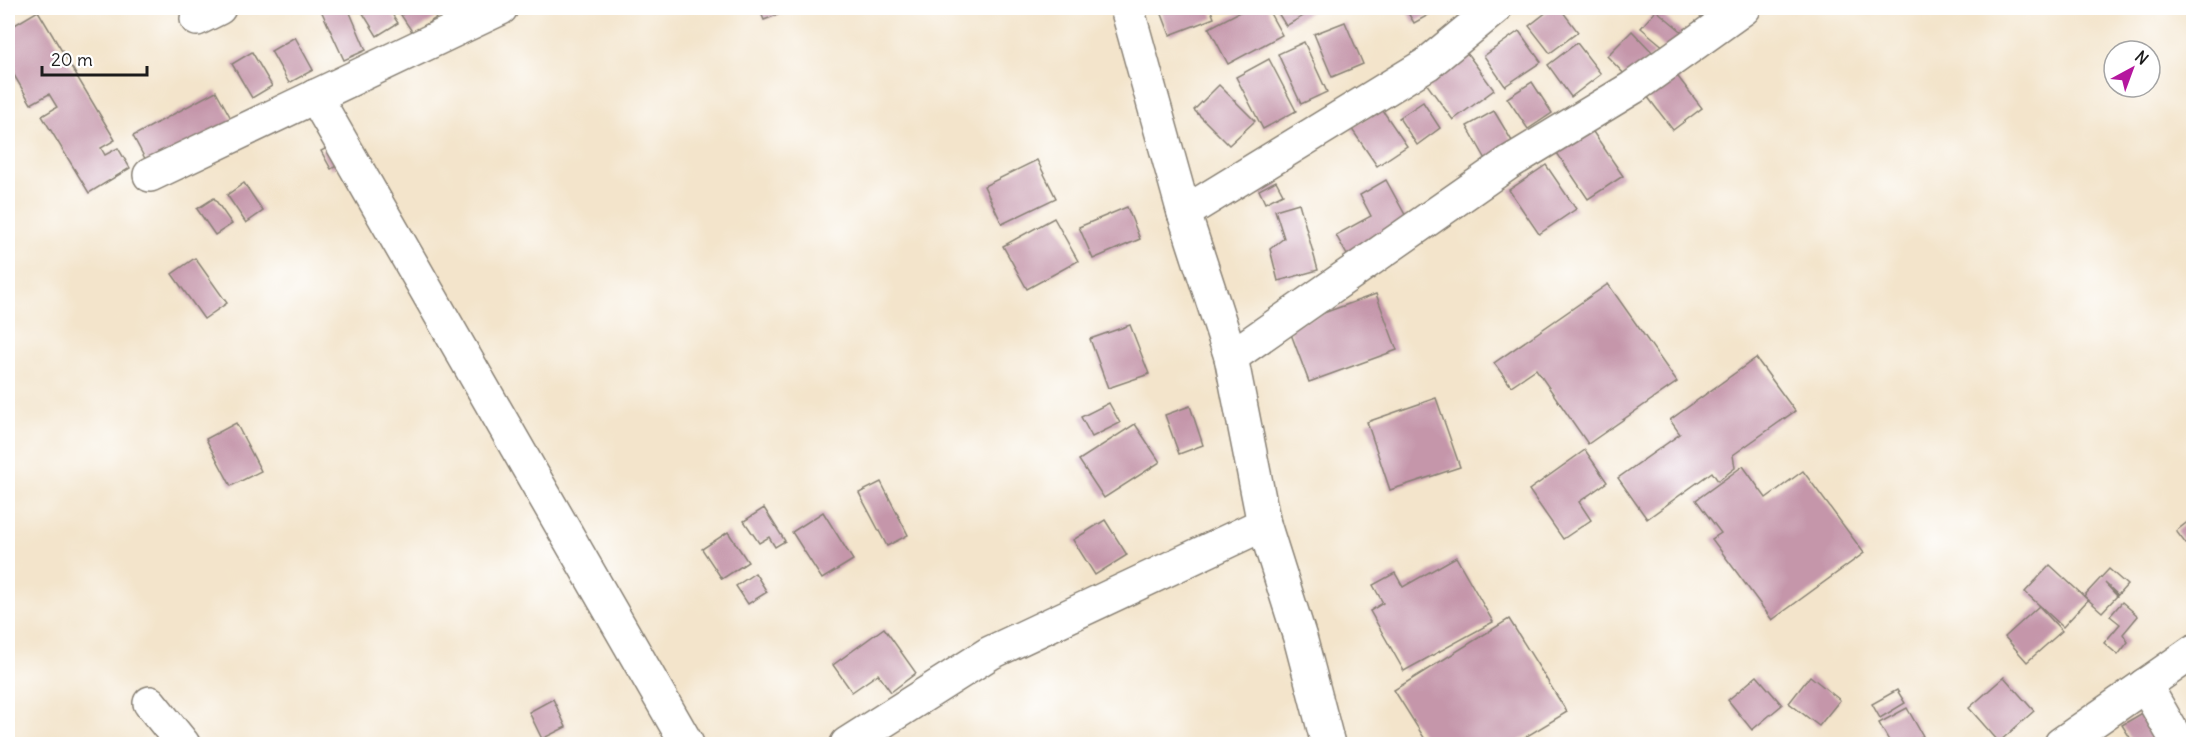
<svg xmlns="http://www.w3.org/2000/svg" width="2201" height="752" font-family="Delius,sans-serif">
	<rect width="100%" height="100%" fill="#fff"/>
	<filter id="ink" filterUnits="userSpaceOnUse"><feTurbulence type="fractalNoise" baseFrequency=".0167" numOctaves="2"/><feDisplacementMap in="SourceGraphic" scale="12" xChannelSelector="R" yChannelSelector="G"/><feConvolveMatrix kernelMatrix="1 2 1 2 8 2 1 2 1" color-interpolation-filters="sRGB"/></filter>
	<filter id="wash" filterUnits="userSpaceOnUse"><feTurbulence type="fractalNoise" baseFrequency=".008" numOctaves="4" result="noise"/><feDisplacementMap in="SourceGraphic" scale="24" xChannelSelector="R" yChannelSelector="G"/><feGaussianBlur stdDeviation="1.35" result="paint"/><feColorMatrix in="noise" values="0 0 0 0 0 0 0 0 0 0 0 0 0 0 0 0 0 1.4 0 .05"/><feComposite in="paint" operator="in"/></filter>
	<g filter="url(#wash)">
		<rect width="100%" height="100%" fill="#f3e4cb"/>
		<g id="blocks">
			<g fill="#c596aa">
				<polygon points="320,8 348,8 366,50 344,60"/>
				<polygon points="365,8 388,8 398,23 377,36 361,10"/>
				<polygon points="412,8 429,8 436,18 413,33 401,15"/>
				<polygon points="759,8 795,8 764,20"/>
				<polygon points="1165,8 1210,8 1214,18 1170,35 1160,9"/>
				<polygon points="1247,8 1267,8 1282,35 1228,64 1209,28"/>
				<polygon points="1275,8 1317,8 1286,26"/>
				<polygon points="1405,8 1429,8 1432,13 1414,23"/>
				<polygon points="1552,8 1560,8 1578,32 1550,53 1529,26"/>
				<polygon points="1656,10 1686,35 1671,53 1641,28"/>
				<polygon points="38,11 115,140 101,148 105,155 118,148 130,168 89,193 42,116 57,107 49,94 31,104 8,65 8,29"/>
				<polygon points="1345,22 1363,64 1332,77 1314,34"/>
				<polygon points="1519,31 1541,62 1505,86 1484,56"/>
				<polygon points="1632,31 1654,54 1629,79 1607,56"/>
				<polygon points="295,37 313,70 289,83 271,51"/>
				<polygon points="1304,42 1327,92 1301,104 1278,54"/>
				<polygon points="1577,43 1601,74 1571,97 1548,65"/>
				<polygon points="1464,49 1494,90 1453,120 1423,79"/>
				<polygon points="252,52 272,86 252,98 232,64"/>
				<polygon points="1269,59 1296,111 1263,129 1236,77"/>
				<polygon points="1675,73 1702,108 1673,130 1647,96"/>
				<polygon points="1532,82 1552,113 1528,129 1507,98"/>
				<polygon points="1219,85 1255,121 1229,145 1194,110"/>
				<polygon points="216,91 233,122 150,168 133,136"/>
				<polygon points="1423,102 1440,128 1417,145 1399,118"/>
				<polygon points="1381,108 1407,146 1377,166 1351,128"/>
				<polygon points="1494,111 1515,146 1487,161 1467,126"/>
				<polygon points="1589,126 1623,176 1588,199 1555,150"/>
				<polygon points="336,143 346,161 331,169 321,151"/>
				<polygon points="1037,160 1056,198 1002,224 984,186"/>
				<polygon points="1546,165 1576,209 1539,234 1509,190"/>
				<polygon points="1386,180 1409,222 1347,255 1336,235 1371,216 1360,195"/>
				<polygon points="1276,181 1283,194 1265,203 1259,190"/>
				<polygon points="244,183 263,211 246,223 227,195"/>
				<polygon points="214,198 232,224 215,235 197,209"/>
				<polygon points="1299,203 1318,270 1278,281 1270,249 1284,238 1275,210"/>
				<polygon points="1127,207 1140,239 1093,259 1079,227"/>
				<polygon points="1054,218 1078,261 1027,289 1003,246"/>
				<polygon points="195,258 227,303 204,319 172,274"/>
				<polygon points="1608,284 1677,382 1588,444 1536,369 1511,386 1494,363"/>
				<polygon points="1376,294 1397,350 1309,382 1288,326"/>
				<polygon points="1130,325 1149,374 1108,388 1090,339"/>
				<polygon points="1756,358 1795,411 1733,455 1735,468 1718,481 1712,472 1647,519 1618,478 1680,434 1670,420"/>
				<polygon points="1436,398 1460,467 1390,490 1367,422"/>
				<polygon points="1109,403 1120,423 1092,437 1081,417"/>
				<polygon points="1190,406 1203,445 1179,454 1165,415"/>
				<polygon points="236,423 261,471 231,486 206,439"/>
				<polygon points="1135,424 1160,462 1104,498 1079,460"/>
				<polygon points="1585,450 1607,482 1579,502 1591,520 1563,539 1529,490"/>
				<polygon points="1743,466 1766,498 1803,471 1864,553 1772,620 1712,539 1721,533 1696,500"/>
				<polygon points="881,482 908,535 887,546 859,493"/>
				<polygon points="764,508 785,541 775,547 769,537 759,543 744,521"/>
				<polygon points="823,512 853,560 822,579 792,532"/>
				<polygon points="2194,517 2194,538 2186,544 2176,531"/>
				<polygon points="1105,520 1127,555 1095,575 1073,540"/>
				<polygon points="728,532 748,562 722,579 702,549"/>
				<polygon points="1456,557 1493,622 1404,671 1370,611 1383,603 1373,585 1395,573 1403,587"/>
				<polygon points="2050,565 2088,600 2063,627 2025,592"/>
				<polygon points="2109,569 2127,585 2118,595 2105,583 2117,596 2102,612 2084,596"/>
				<polygon points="755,573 767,592 748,604 736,586"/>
				<polygon points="2122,602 2138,616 2123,634 2128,642 2118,655 2104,643 2120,624 2110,616"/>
				<polygon points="2039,606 2062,631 2027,662 2005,637"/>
				<polygon points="1509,619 1567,712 1514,744 1428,744 1394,690"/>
				<polygon points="884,628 916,673 891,692 878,674 852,692 833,665"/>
				<polygon points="1757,676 1782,705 1752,730 1728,700"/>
				<polygon points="1810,676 1840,700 1819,726 1789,703"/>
				<polygon points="2004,677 2034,711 1999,742 1969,708"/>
				<polygon points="1897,690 1905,703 1880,718 1872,704"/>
				<polygon points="553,699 566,727 542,739 529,712"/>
				<polygon points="1907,708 1923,736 1907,744 1891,744 1879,723"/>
				<polygon points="2151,708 2169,737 2156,744 2134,744 2122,725"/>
			</g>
		</g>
	</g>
	<g filter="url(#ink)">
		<use href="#blocks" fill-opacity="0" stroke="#888074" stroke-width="1.5"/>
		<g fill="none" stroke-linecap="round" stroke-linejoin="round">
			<g stroke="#888074" stroke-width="36">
				<g id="minor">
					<polyline points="1127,8 1184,213 1231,357 1264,524 1301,641 1328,744"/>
					<polyline points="197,19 219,8"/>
					<polyline points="315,96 687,744"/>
					<polyline points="150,175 501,8"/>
					<polyline points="1184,213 1427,64 1495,8"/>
					<polyline points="1231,357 1510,162 1632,88 1744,8"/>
					<polyline points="2145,685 2179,744"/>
					<polyline points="150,703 183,744"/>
					<polyline points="847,744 990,653 1264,524"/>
					<polyline points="2061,744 2194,651"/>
				</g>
			</g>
			<use href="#minor" stroke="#fff" stroke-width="33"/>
		</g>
	</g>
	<rect width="2201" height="752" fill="none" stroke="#fff" stroke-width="30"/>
	<g transform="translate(2132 69) rotate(41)"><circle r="28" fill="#ffffff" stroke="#a4a4a4" stroke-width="1.5"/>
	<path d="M0-4.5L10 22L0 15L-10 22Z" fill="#b5179e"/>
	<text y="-9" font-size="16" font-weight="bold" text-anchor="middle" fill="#1c1c1c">N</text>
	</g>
	<path d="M42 66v9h105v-9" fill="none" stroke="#1c1c1c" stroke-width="3"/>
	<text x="51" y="66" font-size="18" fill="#1c1c1c" stroke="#ffffff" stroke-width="4.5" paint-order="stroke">20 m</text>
</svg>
